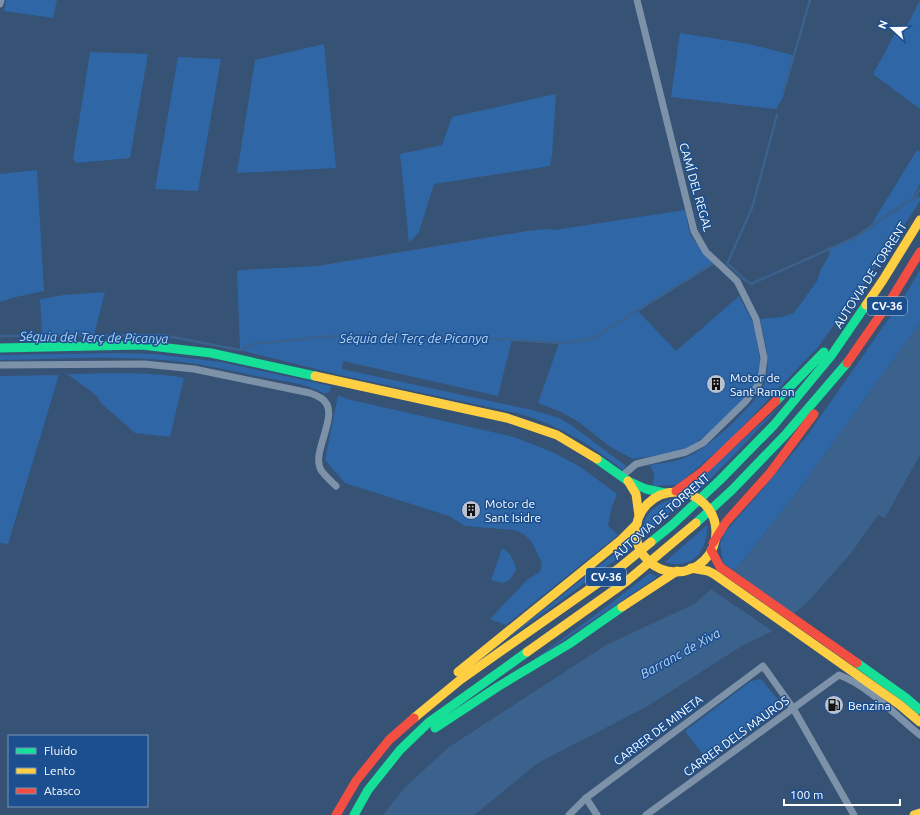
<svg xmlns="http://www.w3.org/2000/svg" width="920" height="815" font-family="Ubuntu,sans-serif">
	<rect width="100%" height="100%" fill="#365274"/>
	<g fill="#2f66a5">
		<polygon points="6,0 57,0 53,18 4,11"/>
		<polygon points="920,0 920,109 873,74 898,28 904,32"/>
		<polygon points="680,33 749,44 793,55 783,97 776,109 671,97"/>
		<polygon points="324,44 336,168 237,173 255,60"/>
		<polygon points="90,52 148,54 130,158 76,163 73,159"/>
		<polygon points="178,57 221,59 198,191 155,189"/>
		<polygon points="556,94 552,155 550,166 434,184 419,232 409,243 400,154 442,145 452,117"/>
		<polygon points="917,150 920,152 920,183 914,196 871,225"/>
		<polygon points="37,170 44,291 16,297 0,302 0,174"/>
		<path d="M917,197H920V201L883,257L818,347L726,444L677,485L653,486L654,474L650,465C663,463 677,462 689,456C708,448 753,407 762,388C765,383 767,375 767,370C769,353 763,335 760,319L782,317L794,313L817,281L821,269L830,254L829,250L856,238Z"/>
		<path d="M685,210L690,234L705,255L714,263L638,311L676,351L739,296L754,324L761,368L758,380L752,390L725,419L703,438L687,449L660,455L633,459L609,446L579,422L561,412L538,403L559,343L512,340L498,396L343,361L342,369L532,410L559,418L571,425L626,466L623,470C589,444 562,427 521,414L340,375L240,350L237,271L241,270L317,266L527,231L546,229L555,230Z"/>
		<polygon points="920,270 920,323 804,483 742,562 733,570 723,563 720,544 725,532 760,492 806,437 904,297"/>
		<polygon points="105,292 94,335 42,335 40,299 64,295"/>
		<path d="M116,353L155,354L221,362L331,386L330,391L325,394C307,383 282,381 261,377C232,371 203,364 174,361C116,355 58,359 0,360V355Z"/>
		<path d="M67,374C106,374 146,371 184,378L170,437L135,433L102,404L96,395Z"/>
		<polygon points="59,375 8,544 0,543 0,376"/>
		<polygon points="338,395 347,399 514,437 552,452 579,466 617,494 611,509 608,526 618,535 506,625 490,619 528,579 540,572 542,563 531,541 524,534 514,530 465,526 449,516 345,483 325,460"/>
		<polygon points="782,404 730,459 699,490 692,486"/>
		<path d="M670,500L683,501L643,535C641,516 654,505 670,500Z"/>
		<path d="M707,525C708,550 693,571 665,562Z"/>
		<polygon points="628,543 630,549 566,597 505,640"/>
		<path d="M502,548C510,552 515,561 516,570C508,584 505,585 491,580Z"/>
		<polygon points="650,573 657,577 521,669 606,607"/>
		<polygon points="761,679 779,701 776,710 707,760 685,731 751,681"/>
	</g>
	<polygon fill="#3b618d" points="920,323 920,455 885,518 878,515 852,552 807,603 771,632 742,646 646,707 538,763 474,815 383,815 405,787 449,747 606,645 694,604 742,562 804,483"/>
	<polygon fill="#365274" points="731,569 795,615 774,632 709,588"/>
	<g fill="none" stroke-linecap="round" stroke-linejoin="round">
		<g stroke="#3b618d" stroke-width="2.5">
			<polyline points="784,90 810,0"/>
			<path d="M777,115L752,208L727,264C736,270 742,279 751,284L854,238L916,196L920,189"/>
			<polyline points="0,336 162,335 240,350 253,344 320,337 367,335 469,337 559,343 580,341 595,337 714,263"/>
		</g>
		<g stroke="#7d92a8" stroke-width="7">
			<polyline points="0,4 1,0"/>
			<path d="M0,365L144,364L194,369L310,393C313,394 318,396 321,398C343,412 310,451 321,470C324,475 331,481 336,486"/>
			<polyline points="622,476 636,464 686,452 703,443 746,401 758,385 762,374 764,358 756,319 737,281 706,252 694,231 637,0"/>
			<polyline points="586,798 597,815"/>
			<polyline points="569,815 586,798 763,666 793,708 854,815"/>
			<path d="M646,815L839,675C869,686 895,715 920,735"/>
		</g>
		<g stroke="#16e098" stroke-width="9">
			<polyline points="0,348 142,345 211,353 315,376"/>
			<polyline points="776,401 824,352"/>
			<polyline points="597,459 628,481 646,489 665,493"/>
			<polyline points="696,523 732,490 786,434 847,363"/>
			<polyline points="651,542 672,525 720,480 774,425 831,356 866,305"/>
			<polyline points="857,663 906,698 920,710"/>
			<polyline points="435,728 499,686 569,644 622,607"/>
			<polyline points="354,815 368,790 400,750 428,723 527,652"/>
		</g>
		<g stroke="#ffcf43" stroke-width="9">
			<polyline points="866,305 883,280 920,220"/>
			<polyline points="315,376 507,418 557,435 597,459"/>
			<polyline points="628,481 636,494 639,516"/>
			<circle cx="676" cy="532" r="40"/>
			<polyline points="691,568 708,571 714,574 900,705 920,722"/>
			<polyline points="622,607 677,571"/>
			<polyline points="527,652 627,581 696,523"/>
			<polyline points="458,672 621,540 637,524"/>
			<polyline points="414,718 460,680 618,569 651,542"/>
			<polyline points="914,815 920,813"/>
		</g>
		<g stroke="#f24e42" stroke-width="9">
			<polyline points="847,363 890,301 920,252"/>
			<polyline points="676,491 702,472 776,401"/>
			<polyline points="713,543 726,522 770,473 814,414"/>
			<polyline points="711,550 720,567 857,663"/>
			<polyline points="336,815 356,781 389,740 414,718"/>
		</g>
	</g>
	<defs>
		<g id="building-disc" transform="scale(1)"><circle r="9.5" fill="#b9c2ce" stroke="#1b4f8f"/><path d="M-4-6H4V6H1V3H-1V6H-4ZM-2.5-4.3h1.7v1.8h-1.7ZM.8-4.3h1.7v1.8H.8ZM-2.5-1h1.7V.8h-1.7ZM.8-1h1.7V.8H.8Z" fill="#111"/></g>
		<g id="fuel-disc" transform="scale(1)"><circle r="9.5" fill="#b9c2ce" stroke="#1b4f8f"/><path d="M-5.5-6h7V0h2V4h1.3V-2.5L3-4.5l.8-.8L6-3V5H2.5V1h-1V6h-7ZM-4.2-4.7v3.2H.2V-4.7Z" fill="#111"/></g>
	</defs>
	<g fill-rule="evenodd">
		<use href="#building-disc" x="716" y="384"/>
		<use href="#building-disc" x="471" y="510"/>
		<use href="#fuel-disc" x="834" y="705"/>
	</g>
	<g text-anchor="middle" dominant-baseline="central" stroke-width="3" stroke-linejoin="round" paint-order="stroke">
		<g fill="#1b4f8f" stroke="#bbcadd" stroke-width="1">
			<rect x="867" y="297" width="40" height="18" rx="3"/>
			<rect x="586" y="568" width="40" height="18" rx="3"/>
		</g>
		<g font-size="11" font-weight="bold" fill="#fff">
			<text x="887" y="306">CV-36</text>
			<text x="606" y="577">CV-36</text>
		</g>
		<g font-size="12" fill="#fff" stroke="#1b4f8f">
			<text transform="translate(696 187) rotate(74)">CAMÍ DEL REGAL</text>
			<text transform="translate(870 275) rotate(-57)">AUTOVIA DE TORRENT</text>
			<text transform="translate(661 516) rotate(-41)">AUTOVIA DE TORRENT</text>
			<text transform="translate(658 730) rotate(-37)">CARRER DE MINETA</text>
			<text transform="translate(736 736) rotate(-36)">CARRER DELS MAUROS</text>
		</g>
		<g font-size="12" fill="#fff" stroke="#1b4f8f" text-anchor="start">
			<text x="730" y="377">Motor de<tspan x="730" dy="14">Sant Ramon</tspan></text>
			<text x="485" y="503">Motor de<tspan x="485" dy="14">Sant Isidre</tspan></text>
			<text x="848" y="705">Benzina</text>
		</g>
		<g font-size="13" font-style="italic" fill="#b5d3f5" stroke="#1b4f8f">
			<text transform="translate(94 337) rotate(1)">Séquia del Terç de Picanya</text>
			<text x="414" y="338">Séquia del Terç de Picanya</text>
			<text transform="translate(680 653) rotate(-29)">Barranc de Xiva</text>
		</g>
	</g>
	<rect x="8" y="735" width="140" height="72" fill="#1b4f8f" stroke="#7695bc"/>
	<rect x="16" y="748" width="20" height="6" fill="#16e098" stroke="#7695bc"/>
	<text x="44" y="755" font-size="12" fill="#ffffff">Fluido</text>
	<rect x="16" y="768" width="20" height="6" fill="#ffcf43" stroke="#7695bc"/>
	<text x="44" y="775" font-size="12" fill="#ffffff">Lento</text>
	<rect x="16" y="788" width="20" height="6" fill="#f24e42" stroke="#7695bc"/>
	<text x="44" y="795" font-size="12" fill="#ffffff">Atasco</text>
	<g transform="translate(892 28) rotate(291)" stroke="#1b4f8f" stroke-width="3" paint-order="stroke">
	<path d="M0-3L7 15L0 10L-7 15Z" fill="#ffffff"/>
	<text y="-6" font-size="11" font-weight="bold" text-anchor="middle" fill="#ffffff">N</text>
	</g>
	<path d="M784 799v6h116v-6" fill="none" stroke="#ffffff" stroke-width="2"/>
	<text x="790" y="799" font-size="12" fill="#ffffff" stroke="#1b4f8f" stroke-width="3" paint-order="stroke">100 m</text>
</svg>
